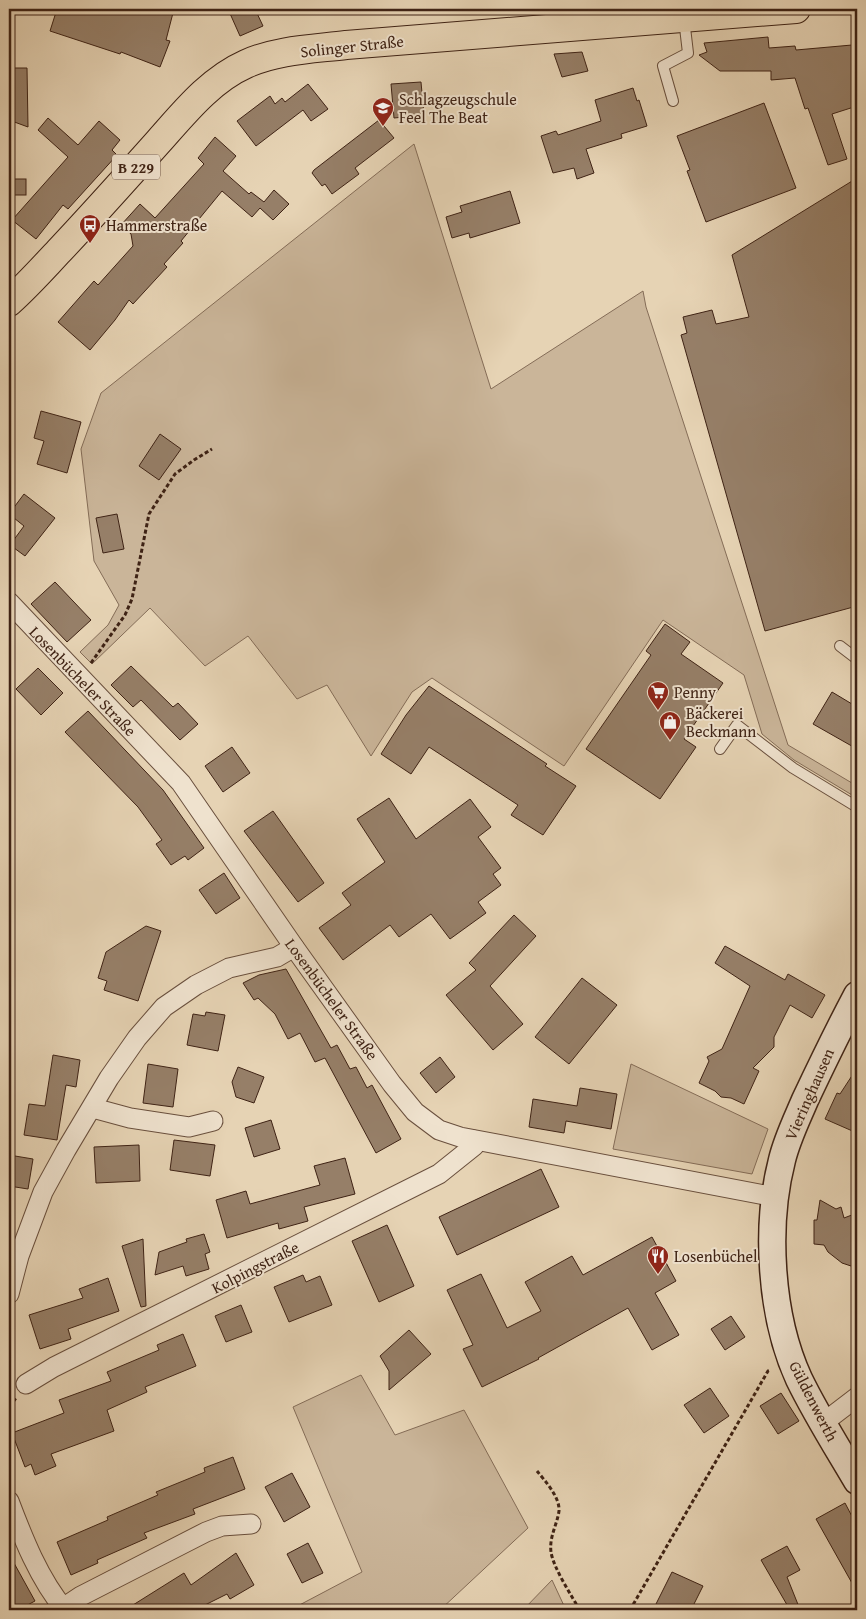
<svg xmlns="http://www.w3.org/2000/svg" width="866" height="1619" font-family="'Gentium Book Plus',serif">
	<rect width="100%" height="100%" fill="#e6d3b4"/>
	<filter id="stains"><feTurbulence type="fractalNoise" baseFrequency=".004" numOctaves="4"/><feColorMatrix values="0 0 0 0 .2 0 0 0 0 .09 0 0 0 0 .02 0 0 0 .5 -.17"/></filter>
	<radialGradient id="worn" r=".72"><stop offset=".6" stop-color="#630" stop-opacity="0"/><stop offset="1" stop-color="#630" stop-opacity=".3"/></radialGradient>
	<g fill="#cab599" stroke="#846c57">
		<polygon points="414,144 491,389 643,291 646,307 788,745 857,786 857,798 794,760 762,734 744,675 663,620 564,766 432,678 412,692 371,756 327,685 297,699 248,636 205,666 150,608 92,664 80,652 108,625 119,605 94,561 81,449 101,393"/>
		<polygon points="631,1064 768,1129 752,1174 613,1149"/>
		<polygon points="361,1375 395,1435 464,1410 528,1528 440,1610 290,1610 362,1572 293,1407"/>
		<polygon points="552,1580 566,1610 523,1610"/>
	</g>
	<g fill="#967f68" stroke="#3f2315">
		<polygon points="57,9 174,9 166,40 170,41 160,67 121,52 120,54 50,31"/>
		<polygon points="228,9 255,9 263,26 240,36"/>
		<polygon points="768,37 769,48 795,46 796,50 852,45 856,84 857,83 857,106 832,114 847,159 828,165 808,108 805,109 795,78 771,80 771,71 720,71 699,55 707,52 704,43"/>
		<polygon points="582,52 588,71 562,77 554,54"/>
		<polygon points="9,68 27,68 28,127 9,120"/>
		<polygon points="421,82 424,115 394,118 391,84"/>
		<polygon points="308,84 328,109 311,121 303,110 256,146 237,121 270,96 275,104 282,98 285,102"/>
		<polygon points="633,88 637,101 639,100 647,126 621,134 622,138 586,149 594,173 577,179 574,168 553,173 541,136 556,131 558,135 601,121 595,100"/>
		<polygon points="764,103 796,188 706,222 687,171 690,170 677,136"/>
		<polygon points="48,118 78,145 99,121 120,140 112,150 117,155 68,209 63,205 36,239 12,220 68,157 38,130"/>
		<polygon points="379,120 394,138 355,168 359,174 332,194 325,184 322,186 312,173 314,170"/>
		<polygon points="215,137 236,156 223,171 249,194 251,192 264,202 274,190 289,204 273,220 260,208 252,217 222,191 181,241 183,243 164,264 167,267 133,304 129,300 115,320 90,350 58,322 94,281 98,285 133,246 131,234 121,225 140,204 155,218 204,164 198,158"/>
		<polygon points="857,178 857,606 765,631 681,335 687,333 683,317 712,310 716,324 749,317 732,255"/>
		<rect x="9" y="179" width="17" height="16"/>
		<polygon points="510,191 520,223 470,238 469,233 452,238 446,217 462,212 460,206"/>
		<polygon points="41,411 81,422 67,473 37,464 44,441 34,438"/>
		<polygon points="160,434 181,449 159,480 139,466"/>
		<polygon points="24,494 55,518 25,556 10,545 24,526 9,514"/>
		<polygon points="117,514 124,549 103,553 96,518"/>
		<polygon points="55,582 91,620 67,642 31,604"/>
		<polygon points="665,624 690,642 681,654 723,683 684,739 696,747 660,799 586,749 651,655 646,651"/>
		<polygon points="131,666 173,707 178,703 198,724 180,740 141,700 133,707 111,685"/>
		<polygon points="38,668 63,693 41,715 16,689"/>
		<polygon points="429,686 547,764 545,766 576,786 543,835 511,815 518,805 429,747 411,774 381,754 406,715"/>
		<polygon points="832,692 857,707 857,749 813,724"/>
		<polygon points="88,711 163,790 204,848 188,860 185,856 171,865 156,844 162,840 138,807 65,732"/>
		<polygon points="232,747 250,773 223,792 205,766"/>
		<polygon points="389,798 416,839 470,799 491,827 478,837 501,868 493,874 501,885 478,902 486,913 450,939 431,914 399,937 390,925 343,960 319,928 351,905 342,893 385,862 357,819"/>
		<polygon points="273,811 324,883 298,902 244,831"/>
		<polygon points="224,873 240,898 216,914 199,890"/>
		<polygon points="514,915 536,936 490,986 523,1024 493,1050 446,995 476,970 469,963"/>
		<polygon points="146,926 161,931 138,1001 104,990 107,981 98,978 106,952"/>
		<polygon points="725,946 785,980 788,974 825,995 812,1018 790,1005 774,1037 774,1047 753,1068 759,1071 744,1104 731,1098 721,1097 715,1091 699,1083 709,1061 707,1057 722,1049 750,986 715,963"/>
		<polygon points="286,969 331,1048 337,1045 350,1069 356,1067 367,1088 372,1085 401,1139 376,1153 325,1058 315,1062 300,1033 288,1039 275,1014 258,998 254,1000 243,983 259,975"/>
		<polygon points="582,978 617,1005 569,1064 535,1037"/>
		<polygon points="206,1012 225,1015 218,1051 187,1045 193,1014 205,1016"/>
		<polygon points="53,1055 80,1060 76,1087 66,1085 57,1140 24,1135 29,1104 45,1106"/>
		<polygon points="440,1057 455,1077 436,1093 420,1073"/>
		<polygon points="148,1064 178,1069 173,1107 143,1103"/>
		<polygon points="238,1067 264,1077 254,1103 236,1097 232,1082"/>
		<polygon points="857,1068 857,1133 825,1119 837,1093 840,1094"/>
		<polygon points="580,1088 617,1094 611,1129 566,1121 564,1133 529,1127 533,1099 577,1106"/>
		<polygon points="271,1120 280,1149 254,1157 245,1128"/>
		<polygon points="174,1140 215,1145 210,1176 170,1170"/>
		<polygon points="139,1145 140,1181 96,1183 94,1147"/>
		<polygon points="9,1155 33,1159 28,1189 9,1186"/>
		<polygon points="345,1158 355,1194 304,1207 308,1221 279,1229 278,1223 227,1238 216,1200 246,1191 250,1204 320,1185 314,1166"/>
		<polygon points="541,1169 559,1207 457,1255 439,1217"/>
		<polygon points="820,1200 836,1209 841,1207 844,1218 857,1213 857,1268 842,1263 828,1252 824,1245 814,1244 814,1220 817,1220"/>
		<polygon points="387,1225 414,1286 379,1302 352,1241"/>
		<polygon points="204,1234 210,1252 205,1254 209,1269 186,1276 183,1266 155,1275 159,1252 187,1242 186,1239"/>
		<polygon points="652,1237 676,1281 655,1293 679,1335 652,1350 628,1308 538,1358 539,1359 482,1387 463,1349 473,1345 447,1290 481,1274 507,1328 541,1311 525,1282 572,1256 583,1275"/>
		<polygon points="143,1239 146,1306 141,1307 122,1246"/>
		<polygon points="303,1275 306,1282 320,1276 332,1305 289,1322 274,1287"/>
		<polygon points="108,1278 119,1311 68,1329 71,1339 40,1349 29,1315 83,1298 79,1289"/>
		<polygon points="241,1305 252,1332 226,1342 215,1316"/>
		<polygon points="731,1316 745,1337 725,1350 711,1329"/>
		<polygon points="409,1330 431,1354 389,1390 389,1371 380,1356"/>
		<polygon points="183,1334 196,1366 145,1387 147,1392 107,1410 114,1431 51,1454 56,1466 35,1475 31,1464 25,1467 12,1433 64,1413 59,1400 111,1381 107,1372 159,1350 157,1345"/>
		<polygon points="710,1388 729,1416 704,1433 684,1405"/>
		<polygon points="781,1393 799,1421 778,1434 760,1406"/>
		<polygon points="233,1457 245,1489 193,1509 195,1514 144,1533 147,1538 97,1560 98,1563 71,1575 57,1542 108,1520 107,1517 158,1495 156,1492 205,1472 204,1468"/>
		<polygon points="292,1473 310,1507 284,1522 265,1487"/>
		<polygon points="845,1503 857,1526 857,1592 816,1519"/>
		<polygon points="308,1543 323,1573 302,1583 287,1554"/>
		<polygon points="787,1546 800,1570 787,1577 799,1607 792,1610 790,1610 761,1560"/>
		<polygon points="236,1553 254,1585 230,1599 227,1594 195,1610 125,1610 184,1573 191,1585"/>
		<polygon points="9,1554 35,1601 18,1610 9,1610"/>
		<polygon points="672,1572 703,1586 691,1610 653,1610"/>
	</g>
	<g fill="none" stroke-linecap="round" stroke-linejoin="round">
		<g stroke="#694f3d" stroke-width="12">
			<g id="service">
				<polyline points="673,101 663,66 688,53 684,19"/>
				<polyline points="840,646 857,659"/>
				<polyline points="720,749 737,725 793,768 857,807"/>
			</g>
		</g>
		<g stroke="#694f3d" stroke-width="21">
			<g id="minor">
				<polyline points="9,602 181,783 294,947 392,1084 415,1112 439,1130 460,1137 775,1197"/>
				<polyline points="93,1108 130,1118 189,1127 213,1121"/>
				<polyline points="9,1294 19,1256 43,1192 66,1150 109,1078 137,1038 164,1007 196,985 229,968 277,957 294,947"/>
				<polyline points="26,1384 54,1367 439,1174 474,1146 474,1140"/>
				<polyline points="823,1423 857,1397"/>
				<path d="M9,1501C23,1538 39,1579 65,1610"/>
				<polyline points="63,1608 81,1596 206,1532 222,1526 251,1524"/>
			</g>
		</g>
		<g stroke="#3f2315" stroke-width="29">
			<path id="secondary" d="M857,995C839,1029 822,1064 805,1100C797,1119 787,1139 782,1160C765,1226 770,1316 799,1379C816,1414 837,1447 857,1481"/>
		</g>
		<g stroke="#3f2315" stroke-width="30">
			<path id="primary" d="M9,302C27,286 43,268 59,251C93,215 126,178 159,141C184,113 210,80 246,64C276,50 313,49 346,45L796,9"/>
		</g>
		<g stroke="#3f2315" stroke-width="3" stroke-dasharray="4 2.5" stroke-linecap="butt">
			<polyline points="91,663 125,615 132,599 149,514 175,474 194,460 212,449"/>
			<polyline points="9,1419 10,1419 10,1406 16,1398"/>
			<path d="M537,1471C545,1481 560,1497 559,1511C557,1525 549,1537 551,1552C553,1567 572,1597 580,1610"/>
			<polyline points="630,1610 768,1371 771,1370"/>
		</g>
		<use href="#service" stroke="#efe2ce" stroke-width="10"/>
		<use href="#minor" stroke="#efe2ce" stroke-width="19"/>
		<use href="#secondary" stroke="#efe2ce" stroke-width="26"/>
		<use href="#primary" stroke="#e6d3b4" stroke-width="28"/>
	</g>
	<defs>
		<g id="school-pin" transform="scale(1.125)"><path d="M0 17L-7.5 6A9.5 9.5 0 1 1 7.5 6Z" fill="#8f2418" stroke="#efe2ce"/><path d="M0-5L7-2L0 1L-7-2ZM-4 1L0 2.5L4 1V4Q0 6-4 4Z" fill="#fff"/></g>
		<g id="bus-pin" transform="scale(1.125)"><path d="M0 17L-7.5 6A9.5 9.5 0 1 1 7.5 6Z" fill="#8f2418" stroke="#efe2ce"/><path d="M-5-6H5V4H4V6H2V4H-2V6H-4V4H-5ZM-3.5-4V0h7V-4ZM-3.5 1.2v1.5H-2V1.2ZM2 1.2v1.5H3.5V1.2Z" fill="#fff"/></g>
		<g id="supermarket-pin" transform="scale(1.125)"><path d="M0 17L-7.5 6A9.5 9.5 0 1 1 7.5 6Z" fill="#8f2418" stroke="#efe2ce"/><path d="M-6-5.5h2.5l.6 2H6L4.5 2H-2.5L-4.4-4H-6ZM-1.5 3.2a1.3 1.3 0 1 0 .1 0ZM3 3.2a1.3 1.3 0 1 0 .1 0Z" fill="#fff"/></g>
		<g id="shop-pin" transform="scale(1.125)"><path d="M0 17L-7.5 6A9.5 9.5 0 1 1 7.5 6Z" fill="#8f2418" stroke="#efe2ce"/><path d="M-5-2.5h2.3a2.7 3.5 0 0 1 5.4 0H5L5.5 6h-11ZM-1.5-2.5h3a1.5 2.3 0 0 0-3 0Z" fill="#fff"/></g>
		<g id="restaurant-pin" transform="scale(1.125)"><path d="M0 17L-7.5 6A9.5 9.5 0 1 1 7.5 6Z" fill="#8f2418" stroke="#efe2ce"/><path d="M-5-6h1v4h1v-4h1v4h1v-4h1v5L-1.5 .5V6h-2V.5L-5-1ZM5-6V6H3V1.5H1.5Q1.5-4 5-6Z" fill="#fff"/></g>
	</defs>
	<g fill-rule="evenodd">
		<use href="#school-pin" x="383" y="108"/>
		<use href="#bus-pin" x="90" y="225"/>
		<use href="#supermarket-pin" x="658" y="692"/>
		<use href="#shop-pin" x="670" y="722"/>
		<use href="#restaurant-pin" x="658" y="1256"/>
	</g>
	<g text-anchor="middle" dominant-baseline="central" stroke-width="4" stroke-linejoin="round" paint-order="stroke">
		<rect fill="#efe2ce" stroke="#745c4c" stroke-width="1" x="112" y="154.5" width="48" height="25" rx="4"/>
		<g font-size="15" font-weight="bold" fill="#3f2315">
			<text x="136" y="167">B 229</text>
		</g>
		<g font-size="16" fill="#3f2315" stroke="#efe2ce">
			<text transform="translate(352 46) rotate(-6)">Solinger Straße</text>
			<text transform="translate(83 681) rotate(46)">Losenbücheler Straße</text>
			<text transform="translate(332 999) rotate(54)">Losenbücheler Straße</text>
			<text transform="translate(809 1094) rotate(-66)">Vieringhausen</text>
			<text transform="translate(255 1267) rotate(-27)">Kolpingstraße</text>
			<text transform="translate(814 1401) rotate(63)">Güldenwerth</text>
		</g>
		<g font-size="16" fill="#3f2315" stroke="#efe2ce" text-anchor="start">
			<text x="399" y="99">Schlagzeugschule<tspan x="399" dy="18">Feel The Beat</tspan></text>
			<text x="106" y="225">Hammerstraße</text>
			<text x="674" y="692">Penny</text>
			<text x="686" y="713">Bäckerei<tspan x="686" dy="18">Beckmann</tspan></text>
			<text x="674" y="1256">Losenbüchel</text>
		</g>
	</g>
	<rect width="866" height="1619" fill="none" stroke="#e6d3b4" stroke-width="30"/>
	<rect x="10" y="10" width="846" height="1599" fill="none" stroke="#3f2315" stroke-width="2.5"/>
	<rect x="15" y="15" width="836" height="1589" fill="none" stroke="#3f2315"/>
	<rect width="100%" height="100%" filter="url(#stains)"/>
	<rect width="100%" height="100%" fill="url(#worn)"/>
</svg>
